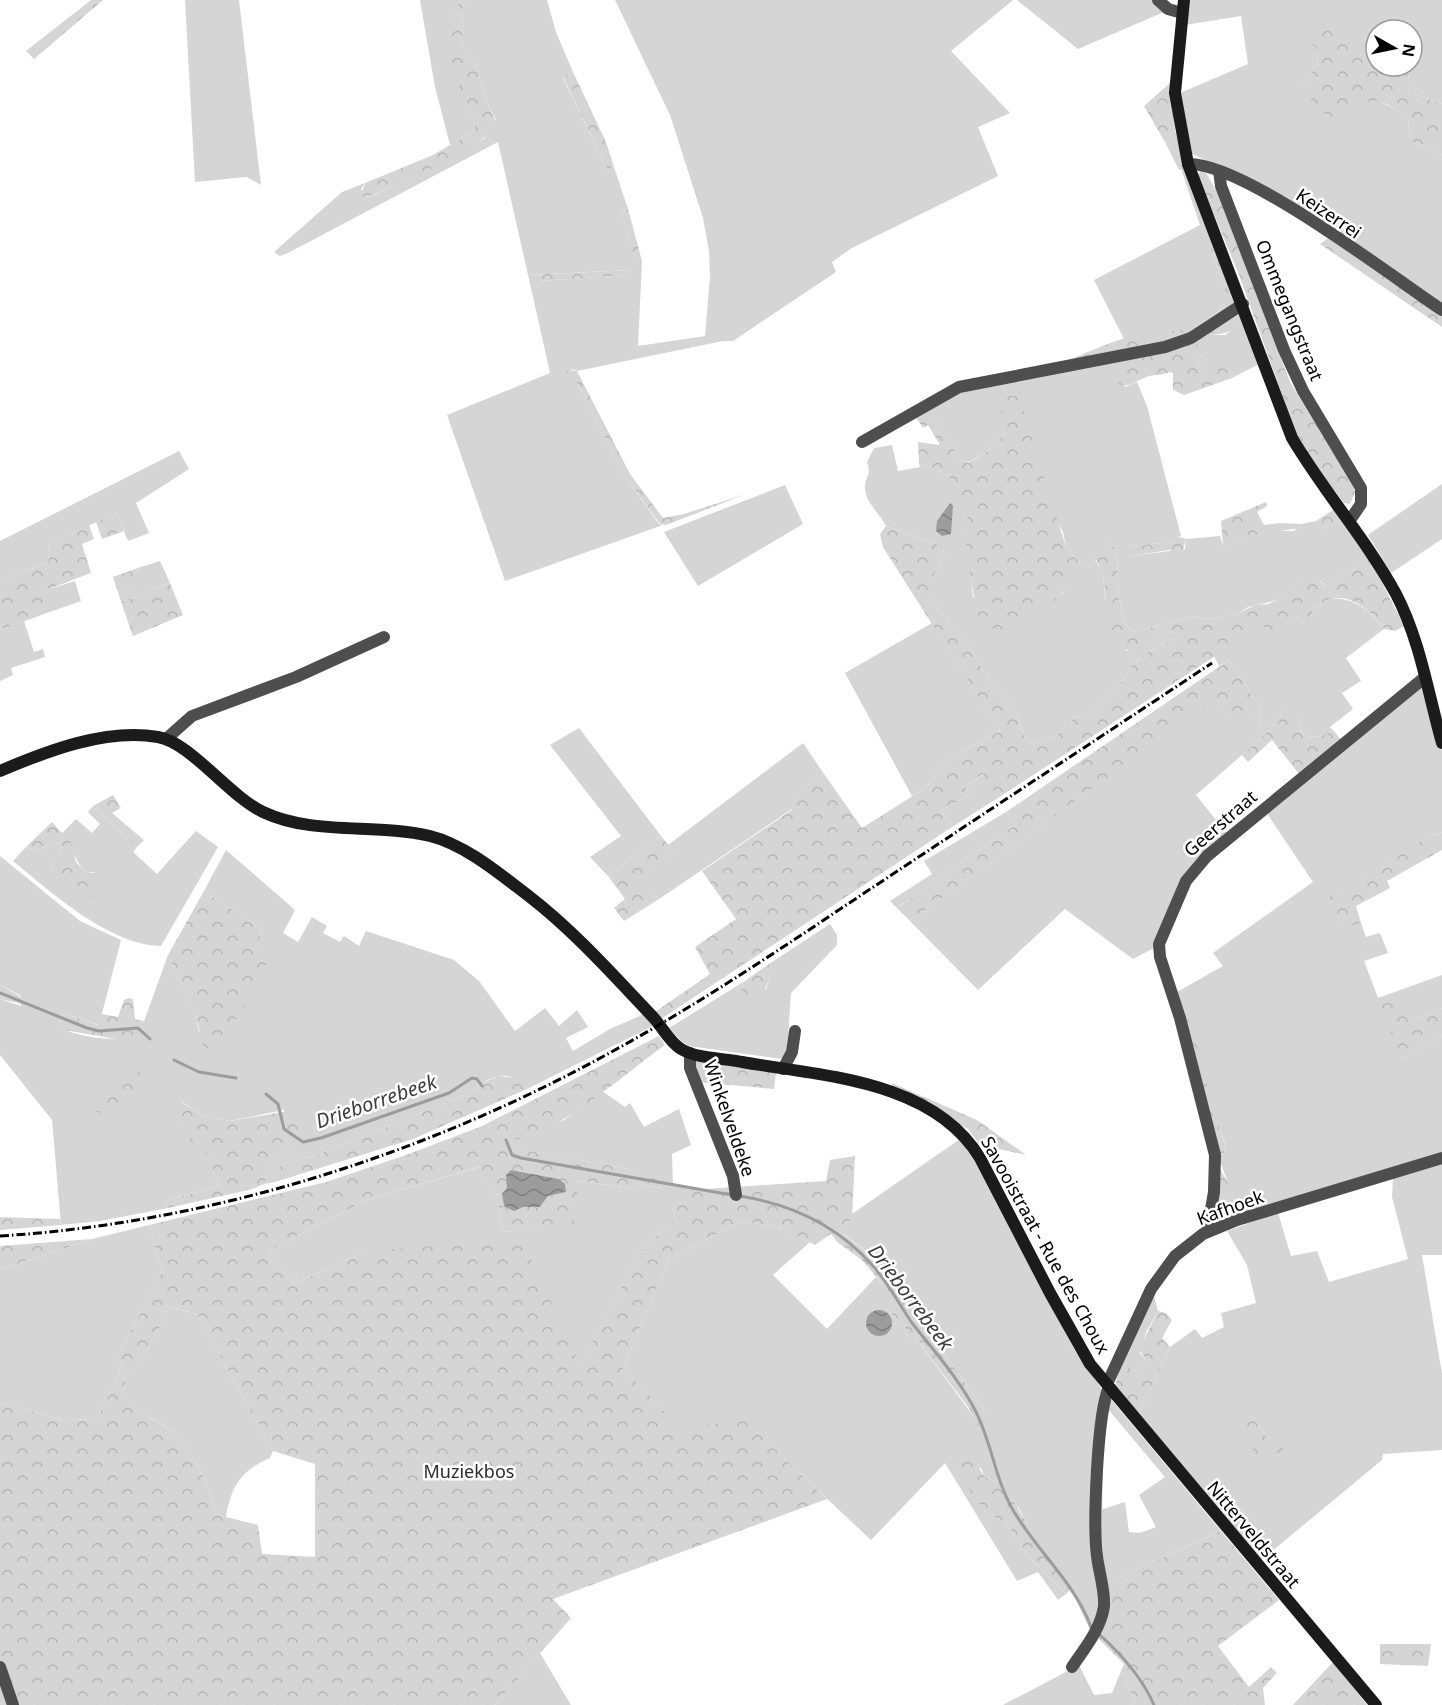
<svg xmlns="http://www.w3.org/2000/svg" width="1442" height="1705" font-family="'Noto Sans',sans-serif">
	<defs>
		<pattern id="forest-crowns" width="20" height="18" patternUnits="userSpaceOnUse" patternTransform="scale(1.5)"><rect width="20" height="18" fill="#d5d5d5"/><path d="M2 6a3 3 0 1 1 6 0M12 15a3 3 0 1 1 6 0" fill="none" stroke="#b5b5b5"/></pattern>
		<pattern id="water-waves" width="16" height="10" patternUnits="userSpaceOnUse" patternTransform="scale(1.5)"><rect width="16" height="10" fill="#9c9c9c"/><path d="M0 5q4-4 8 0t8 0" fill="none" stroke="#7d7d7d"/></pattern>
	</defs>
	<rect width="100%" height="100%" fill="#fff"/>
	<g fill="#d5d5d5" fill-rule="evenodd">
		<polygon points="185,0 239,0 261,185 247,177 195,182"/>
		<polygon points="420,0 460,0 448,22 465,98 475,121 474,131 450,145 435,87"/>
		<polygon points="470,0 547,0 556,32 573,72 563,78 608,171 614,167 628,209 622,212 636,261 642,261 638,346 705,336 710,277 709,251 703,218 670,115 615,0 1013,0 951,51 1010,113 978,127 998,176 850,249 832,262 836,272 733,341 723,341 577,371 572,369 568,375 573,377 577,383 625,476 659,524 663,525 505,581 447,415 550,373 531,288 538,286 537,281 629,275 630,270 528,275 498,142 288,253 280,256 274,252 342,192 365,183 361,189 367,198 430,169 485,138 496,120 486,101 476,65 461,44 464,21 460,15 464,5"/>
		<polygon points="1017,0 1155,0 1164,12 1078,49"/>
		<polygon points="1189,0 1442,0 1442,104 1415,94 1404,66 1412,66 1412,30 1376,30 1376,41 1342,37 1333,31 1316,46 1318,61 1302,90 1353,105 1374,99 1398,110 1408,119 1410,141 1442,155 1442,305 1253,182 1190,153 1180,93 1248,64 1241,16 1185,25"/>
		<path d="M1175,130L1182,156L1217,244L1211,251L1225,286V305C1201,334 1158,335 1124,339L1094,280L1200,225L1181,169L1179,170L1165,142Z"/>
		<polygon points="1243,321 1259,364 1232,378 1229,371 1204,371 1200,366 1198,358 1208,352 1189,343 1204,335 1225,335"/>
		<path d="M1111,360L1125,387L1137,382L1147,406L1181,536L1176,537V542L1129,546L1131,556L1185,549L1186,539L1220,536L1223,546L1236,543L1244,536L1274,531H1294L1302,524L1316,521L1321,529L1343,518L1370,559L1327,586L1320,581L1300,582L1278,600L1248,607L1239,613L1214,619L1190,617L1133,632C1116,622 1118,570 1117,551L1109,543L1095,560L1103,570L1105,598L1126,651L1175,632L1177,637L1147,653L1132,665L1120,685L1091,712L1074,718L1054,738L1032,744L1026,741L1014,708L995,689L967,645L930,599V582L945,555L941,546L886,526C880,514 866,503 865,489C864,477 872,476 867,462L874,448L892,445L898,471L920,467L919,464C949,469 968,491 969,522C969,528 966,535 967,541C968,559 971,578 973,597L1020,622L1063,593L1081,565L1066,547L1063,532L1007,424V432L986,452L967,463L960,460L929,407L967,389L1041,377Z"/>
		<polygon points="179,451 189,469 136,503 149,533 128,541 117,513 50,543 48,563 0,580 0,541"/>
		<polygon points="1442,484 1442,539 1391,573 1368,535"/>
		<polygon points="785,485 803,524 698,586 664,532"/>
		<polygon points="160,561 170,583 121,602 118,592 142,584 138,568"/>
		<polygon points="75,581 81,601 47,613 40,592"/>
		<path d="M1330,598C1354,598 1371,610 1384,629L1346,658L1361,681L1342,693L1353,709L1330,727L1333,730C1324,737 1311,739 1302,734L1299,719L1283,711L1277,725L1266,724L1259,713L1262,711L1229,660L1219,666L1214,656L1261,625L1274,630L1296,617L1304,624L1312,611Z"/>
		<polygon points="24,621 34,652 43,649 45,657 11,668 13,675 0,681 0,630"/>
		<polygon points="932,623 1000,731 945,761 927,787 912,796 845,673"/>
		<polygon points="1422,685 1442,751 1442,832 1436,836 1434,834 1331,896 1341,929 1361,923 1366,937 1380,933 1388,953 1364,961 1378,998 1442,975 1442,1008 1410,1022 1401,1060 1442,1035 1442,1152 1293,1200 1233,1211 1228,1207 1228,1183 1218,1156 1224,1153 1225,1144 1183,1020 1177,992 1223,966 1213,953 1313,882 1266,812"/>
		<polygon points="1216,698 1228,719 1254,717 1266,734 1196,795 1228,835 1196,859 1183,879 1156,947 1133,959 1065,909 978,990 910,921"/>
		<polygon points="579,728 661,836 608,876 590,857 621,836 550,745"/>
		<polygon points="803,743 824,774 787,799 792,809 659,899 640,878 674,851 668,845"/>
		<polygon points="984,774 998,798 952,827 941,811 970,794 965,787"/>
		<path d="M93,806L136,848L133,852L157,874L196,831L218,847L161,946C109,945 51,892 13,861L26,847L35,850L59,843L62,848L51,870L66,891L95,872H86C73,860 73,845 62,833L76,819L92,833L100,824L88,812Z"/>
		<polygon points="1006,812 1015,825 897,908 890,901 932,874 924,861"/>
		<path d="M226,850L295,910L283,933L298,942L312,917L327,926L323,933L340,942L344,936L359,946L366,931L454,960L479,981L515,1031L545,1008L559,1026L577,1010L588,1027L566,1038L573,1051L610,1029L644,1014L653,1026L527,1089C508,1069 499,1075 477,1085L479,1089L315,1156C296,1159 277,1159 275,1182L265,1184C271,1164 276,1155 296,1146L284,1110L230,1121L204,1116L182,1102V1125L206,1153L219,1186L165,1201L168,1208L100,1221L61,1225L52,1120L0,1055V999L21,1006V996L0,984V856L80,921L121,940L99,1025L63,1013L58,1028C84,1037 113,1043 139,1035L168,955L196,1015L199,1032L256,946L263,930L204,891Z"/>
		<polygon points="830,924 837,935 837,945 791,993 787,1051 782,1059 689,1046 681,1041 669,1028 745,981 741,989 766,989 769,980 775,975 769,964"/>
		<polygon points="602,1091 625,1107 630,1103 644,1127 679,1109 691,1145 672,1154 674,1221 643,1247 580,1366 368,1251 293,1284 268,1251 369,1199 480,1167 494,1195 502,1194 504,1206 498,1205 502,1232 574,1225 577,1181 631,1188 641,1185 662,1188 640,1171 513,1148 509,1138 564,1120"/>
		<polygon points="960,1139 967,1145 1074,1349 1104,1392 1101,1604 1091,1632 1071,1589 1031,1532 1020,1510 1001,1484 985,1477 981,1468 957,1466 984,1511 1006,1523 1031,1559 1066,1594 1058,1600 1038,1572 1017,1581 945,1463 871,1540 744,1421 681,1430 623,1368 669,1259 741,1221 783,1228 810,1242 773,1275 827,1329 876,1277 895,1298 887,1309 905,1327 908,1342 915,1337 974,1417 989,1416 925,1327 902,1287 882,1263 844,1234 837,1242 831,1233 852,1219 852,1214"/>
		<path d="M1442,1163V1255H1422L1442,1374V1450L1383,1454L1382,1460L1271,1552L1221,1495L1212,1503L1138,1415L1170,1347L1195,1329L1202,1338L1224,1327L1221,1313L1256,1303L1247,1265L1227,1231L1278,1213L1291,1256L1317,1251L1329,1282L1408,1259L1392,1197L1393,1177ZM1254,1417L1267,1438L1283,1446L1243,1436Z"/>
		<polygon points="149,1225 162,1272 115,1361 121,1364 116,1383 96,1419 63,1420 0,1402 0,1270 92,1239"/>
		<polygon points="1154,1296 1158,1311 1146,1332 1140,1353 1146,1360 1138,1375 1122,1363"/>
		<path d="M170,1307L197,1314L273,1451L270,1458C241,1470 231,1487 226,1517L218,1515C209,1488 197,1458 177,1436C161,1417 136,1418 122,1394L129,1368L136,1371Z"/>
		<polygon points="1109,1397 1221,1531 1105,1584 1100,1510 1125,1502 1129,1532 1140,1533 1156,1527 1139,1495 1165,1477 1107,1408"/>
		<polygon points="540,1653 571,1705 495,1705"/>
		<polygon points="1079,1665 1094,1695 1112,1693 1121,1671 1135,1701 1132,1705 1003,1705"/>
	</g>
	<g fill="url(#forest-crowns)" fill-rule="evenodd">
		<polygon points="91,0 103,0 34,59 26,51"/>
		<path d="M460,0H470L464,5L460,15L464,21L461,44L476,65L486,101L498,126C462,159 411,178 366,198L361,195L365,183L433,155L474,131L475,121C463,92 442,57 447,25C449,17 456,8 460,0Z"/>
		<path d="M1321,22L1342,36L1376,41V66H1404L1415,94L1442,104V155L1410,141L1408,119C1382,95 1364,96 1337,118L1324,113L1302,90L1318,61L1316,46L1310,44L1305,33L1310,23Z"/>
		<polygon points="573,72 606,142 614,167 608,171 563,77"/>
		<polygon points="1170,83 1175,130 1165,142 1144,106"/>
		<polygon points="1200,171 1205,171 1217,192 1290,382 1353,485 1355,492 1350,504 1344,503 1313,464 1296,433 1239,275 1198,176"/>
		<polygon points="628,209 642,261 636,262 622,212"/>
		<polygon points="1328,238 1442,313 1442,327 1320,244"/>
		<path d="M1213,244L1234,302L1228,321L1241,313L1243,321C1230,334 1221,335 1204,335L1066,361C1084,354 1103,345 1122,339C1157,329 1199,338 1225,305V286L1211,251Z"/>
		<polygon points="631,270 630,275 538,281 539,286 531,288 528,275"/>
		<path d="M1189,343L1209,347L1208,352L1198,358L1200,366L1204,371L1221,367L1229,371L1232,378L1184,395L1173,390V373L1169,372C1161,376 1157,374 1149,376C1138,379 1131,388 1119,385L1111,360Z"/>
		<polygon points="567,370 577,371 630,474 663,518 684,514 746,494 666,525 660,524 625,476 577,383 566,373"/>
		<path d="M1005,396H1019L1066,547L1081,565C1074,589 1030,625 1004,629C997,630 988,627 981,627C974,598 968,569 966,540C966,534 969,528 968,521C966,490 949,469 919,464L918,442L940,445L928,425L923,428L914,415L929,407L960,460L968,463L986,452L1007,432V424L997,403Z"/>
		<polygon points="1266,502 1267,506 1257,512 1264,525 1279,523 1302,524 1301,528 1244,536 1236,543 1223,547 1221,521"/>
		<polygon points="1336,508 1343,518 1321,529 1316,521"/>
		<polygon points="117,513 124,531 102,539 96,522"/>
		<polygon points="89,525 94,539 82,544 91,573 41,592 47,613 0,630 0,580 48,563 50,543"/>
		<path d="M886,526L941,546L945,555L930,582V599L967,645L995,689L1014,708L1026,741L1032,744L1054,738L1074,718L1091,712L1120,685L1132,665L1147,653L1177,637L1175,632L1133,649C1106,657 1106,591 1103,573C1102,566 1095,560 1092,553L1109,543L1117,551C1118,570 1116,622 1133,632L1190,617L1214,619L1239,613L1255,605L1268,604L1278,600L1308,575L1327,586L1370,559L1404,626L1395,631L1384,629C1374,613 1353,595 1332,598C1325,600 1318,607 1312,611L1317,622L1314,626L1304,624L1296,617L1274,631L1261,626L998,798L983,774L965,787L970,794L941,811L952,827L661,1019L655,1012L710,974L695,947L736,919L702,871L792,810L786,799L824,774L862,828L927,787L945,761L1000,731L883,547L880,534Z"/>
		<polygon points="1176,536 1186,539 1182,554 1169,550 1131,556 1124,550 1129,546 1175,542"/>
		<polygon points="138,568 143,584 118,592 113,577"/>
		<polygon points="170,583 183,615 133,636 121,602"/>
		<path d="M1229,660L1262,711L1259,713L1267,724L1277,725L1283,711L1289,710L1299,719L1302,734C1311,739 1324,737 1333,730L1342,741L1300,775L1272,740L1248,762L1242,755L1266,734L1254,717L1246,723L1228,719L1216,699L910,921L897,908L1015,825L1006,812Z"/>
		<polygon points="113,795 121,808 112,813 144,840 136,848 93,806"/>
		<path d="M52,822L71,843L76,862L86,872L104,874L106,878L88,906C72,899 58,886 51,870L62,848L59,843L35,850L26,847Z"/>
		<polygon points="1442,832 1442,850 1387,881 1390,888 1356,906 1361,923 1341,930 1330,896 1433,834 1436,836"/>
		<polygon points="661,836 674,851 641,878 659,899 624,921 614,908 625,899 608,876"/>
		<polygon points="204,891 263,930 256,946 270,957 217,1055 204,1050 196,1015 168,955"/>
		<path d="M769,964L775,975L769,980L761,997C751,999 746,997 741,989L745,981Z"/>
		<polygon points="0,984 27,1001 27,1005 0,999"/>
		<polygon points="129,998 133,999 135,1019 144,1021 140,1035 122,1040 58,1029 63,1013 98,1025 102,1014 118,1017 124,1000"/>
		<polygon points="1398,999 1410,1022 1442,1008 1442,1035 1401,1060 1381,1005"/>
		<polygon points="1190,1019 1193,1021 1209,1093 1225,1145 1224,1153 1218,1156 1183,1020"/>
		<path d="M659,1036L665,1045C632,1068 546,1144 510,1139L514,1148L640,1171L663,1179L662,1188L641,1185L631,1188L578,1181L574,1226L502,1232L498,1204L514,1210L523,1207H540L548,1196L566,1192L559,1179L511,1170L506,1175L508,1188L502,1194L494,1195L479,1167L369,1199L268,1251L293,1284L368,1251L522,1239L580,1365L643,1247L674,1221L672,1183L705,1189L826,1181L830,1160L855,1156L852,1219L815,1245L783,1228L741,1221L669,1259L623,1368L681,1429L744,1420L827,1499L553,1599L571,1618L495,1705H0V1402L63,1420L96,1419L116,1383L121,1364L115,1361L162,1272L149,1225L326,1182L409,1154L482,1126ZM170,1307L197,1314L273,1451L315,1464V1557L262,1554L258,1525L218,1515C209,1488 197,1458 177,1436C161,1418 137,1418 122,1394L129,1369L136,1372Z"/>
		<polygon points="695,1060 776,1073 774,1089 698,1082 694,1070"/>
		<path d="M138,1072L144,1073C144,1085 113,1108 101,1113L93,1110L90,1102Z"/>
		<path d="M499,1076L517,1078L527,1089L413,1139L275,1182C277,1158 296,1159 315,1156L479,1089L477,1085Z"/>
		<polygon points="892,1083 977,1120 1026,1155 980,1145 968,1129 892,1088"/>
		<path d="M181,1102L204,1116L230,1121L294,1110C301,1123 300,1132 296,1146C276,1155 271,1164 265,1184L249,1190L168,1208L165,1201L219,1186L206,1153L192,1143L182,1125Z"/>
		<polygon points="1220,1169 1228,1183 1228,1207 1232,1211 1276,1199 1292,1197 1218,1223 1213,1214"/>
		<polygon points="0,1217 60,1219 61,1225 0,1230"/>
		<polygon points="843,1234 882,1263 902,1287 925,1327 989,1416 977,1426 973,1426 974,1417 968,1407 915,1337 908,1343 905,1327 886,1308 894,1298 862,1260 837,1242"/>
		<polygon points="92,1239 0,1270 0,1246"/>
		<polygon points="1158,1311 1166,1313 1172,1320 1162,1338 1170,1347 1138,1415 1115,1385 1122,1363 1138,1374 1146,1360 1139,1349"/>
		<polygon points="1254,1417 1267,1438 1284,1445 1282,1452 1263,1462 1243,1436 1243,1424"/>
		<polygon points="963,1454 975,1462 985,1477 1001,1484 1008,1492 1032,1532 1071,1589 1066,1594 1031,1559 1006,1523 984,1511 959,1475 956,1458"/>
		<polygon points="1221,1495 1271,1552 1261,1560 1212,1503"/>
		<polygon points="1221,1531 1279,1600 1218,1646 1249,1687 1271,1667 1277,1673 1263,1688 1265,1705 1132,1705 1135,1701 1121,1671 1124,1664 1096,1636 1105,1584"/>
		<polygon points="1380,1644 1431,1644 1428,1666 1380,1664"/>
		<polygon points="1333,1662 1367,1705 1293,1705"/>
	</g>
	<g fill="url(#water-waves)">
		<polygon points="950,503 953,506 951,534 942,536 936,531 937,521"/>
		<polygon points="511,1170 559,1179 565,1184 566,1192 548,1196 540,1207 523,1207 514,1211 504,1206 502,1194 507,1188 506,1175"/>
		<circle cx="879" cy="1323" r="13"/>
	</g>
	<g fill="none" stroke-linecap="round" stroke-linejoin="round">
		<g stroke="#9c9c9c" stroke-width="3">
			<polyline points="0,993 87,1028 99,1031 138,1028 150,1039"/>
			<polyline points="174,1060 199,1072 236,1078"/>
			<polyline points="266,1094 278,1104 284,1129 303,1142 321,1138 449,1093 472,1078 477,1079 482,1086"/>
			<polyline points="506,1140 512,1155 521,1158 732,1195"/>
			<path d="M739,1196C792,1204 838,1226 873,1266C889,1284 899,1304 912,1323C934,1351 960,1380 976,1412C992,1444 995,1479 1013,1510C1036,1550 1075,1583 1091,1627"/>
			<path d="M1099,1634C1121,1654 1142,1677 1154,1705"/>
		</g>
		<g stroke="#4e4e4e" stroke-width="12">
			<polyline points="1158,0 1168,9 1182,13"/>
			<path d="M1188,164C1243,162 1391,276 1442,310"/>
			<polyline points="1219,171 1221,186 1284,350 1303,391 1361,488 1361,504 1350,520"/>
			<polyline points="862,442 959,387 1165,347 1191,338 1243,304"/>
			<polyline points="166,739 192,716 296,677 384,637"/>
			<polyline points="690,1053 690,1068 733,1176 736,1195"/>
			<polyline points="783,1069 792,1052 795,1031"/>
			<polyline points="1207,1232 1214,1192 1215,1155 1180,1018 1160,957 1159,944 1186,881 1207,856 1424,678"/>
			<polyline points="1107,1384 1151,1289 1175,1256 1203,1234 1237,1220 1442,1158"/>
			<polyline points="0,1667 13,1705"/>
			<path d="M1072,1667C1084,1649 1101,1629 1104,1606C1105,1590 1099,1573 1097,1556C1093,1525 1097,1414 1109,1387"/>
		</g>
		<g stroke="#1b1b1b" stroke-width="12">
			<path d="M1184,0L1175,93L1188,164L1292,438C1324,492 1366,539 1396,594C1420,640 1428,693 1442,743"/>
			<path d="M0,771C47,751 106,728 158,737C190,742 229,796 263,812C314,836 375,823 430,836C466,845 501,875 530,897C574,931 614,976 652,1016C662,1026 669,1042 681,1049C697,1059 724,1058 742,1062C822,1076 933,1080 980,1158L1050,1293L1090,1364L1376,1705"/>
		</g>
		<path stroke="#000" stroke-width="3" stroke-dasharray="9 3 1.5 3" stroke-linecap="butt" d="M0,1236C209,1223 421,1156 604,1056C706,1001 802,934 899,870C1003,801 1108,732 1212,663"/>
	</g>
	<g text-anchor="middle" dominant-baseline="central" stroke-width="5" stroke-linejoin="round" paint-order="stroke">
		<g font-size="18" fill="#000" stroke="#fff">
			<text transform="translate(1329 213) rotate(34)">Keizerrei</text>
			<text transform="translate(1290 310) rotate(68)">Ommegangstraat</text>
			<text transform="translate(1220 823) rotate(-41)">Geerstraat</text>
			<text transform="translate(730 1118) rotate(71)">Winkelveldeke</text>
			<text transform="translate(1230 1207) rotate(-20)">Kafhoek</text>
			<text transform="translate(1046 1245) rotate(61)">Savooistraat - Rue des Choux</text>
			<text transform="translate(1254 1534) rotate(50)">Nitterveldstraat</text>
		</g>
		<g font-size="18" fill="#2c2c2c" stroke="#fff">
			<text x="469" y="1471">Muziekbos</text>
		</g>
		<g font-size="20" font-style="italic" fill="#3d3d3d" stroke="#fff">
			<text transform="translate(376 1101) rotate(-19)">Drieborrebeek</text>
			<text transform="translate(911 1297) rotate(53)">Drieborrebeek</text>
		</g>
	</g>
	<g transform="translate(1394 48) rotate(99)"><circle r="28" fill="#ffffff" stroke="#999999" stroke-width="1.5"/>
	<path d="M0-4.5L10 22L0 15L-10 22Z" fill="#000000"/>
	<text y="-9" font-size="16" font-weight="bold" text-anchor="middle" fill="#000000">N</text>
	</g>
</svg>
